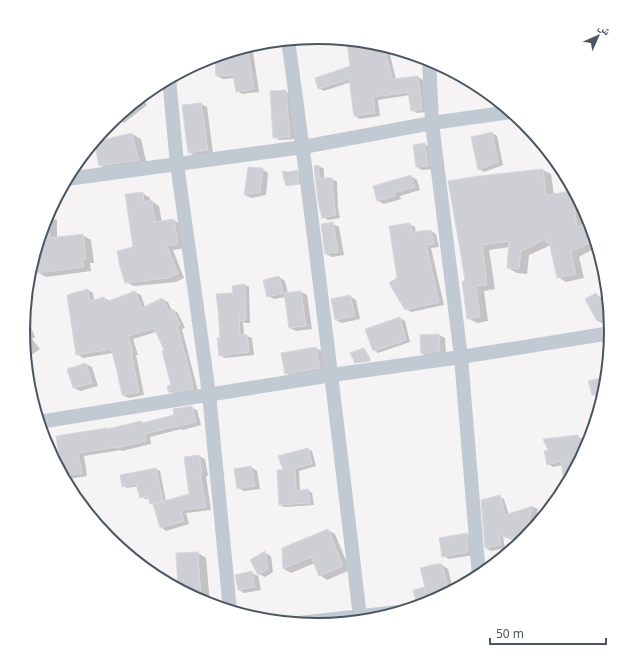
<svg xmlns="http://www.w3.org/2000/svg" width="634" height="662" font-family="'Noto Sans','Noto Naskh Arabic',sans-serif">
	<rect width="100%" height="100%" fill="#f5f3f3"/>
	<g fill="#0003" fill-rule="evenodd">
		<polygon points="361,41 375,43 388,47 396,79 418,77 423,80 427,112 417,113 412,110 410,95 378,100 380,116 360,119 355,116 351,82 324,91 319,88 351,67"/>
		<polygon points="252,45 259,92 242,94 237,91 235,78 223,79 217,76 216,56"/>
		<polygon points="271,92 286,92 292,95 295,139 279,140 274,137"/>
		<polygon points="141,97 147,105 124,123 118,120 116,117"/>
		<polygon points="201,104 207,107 213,153 194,156 189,152 183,106"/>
		<polygon points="492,133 497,136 503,165 484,172 479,169"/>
		<polygon points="132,134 141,139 147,165 109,171 100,165"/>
		<polygon points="425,144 431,148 433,169 422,170 417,167 414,146"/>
		<polygon points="319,166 324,169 324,179 332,179 337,182 338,208 340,218 328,220 323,217 319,201"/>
		<polygon points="249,168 262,169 268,173 266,195 251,198 245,195"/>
		<polygon points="543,170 551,174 554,195 572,192 576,195 581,205 585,228 590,231 595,240 597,247 579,257 584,278 566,282 558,277 551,245 529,255 527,274 517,273 508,268 510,247 489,250 495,289 484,291 488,321 477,323 468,318 466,282 461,249"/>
		<polygon points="297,171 299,173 301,184 290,186 287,185 290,173"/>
		<polygon points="411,176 417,180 420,190 400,196 401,199 384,204 378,201"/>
		<polygon points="142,193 150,198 150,202 152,201 159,206 162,222 174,220 181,225 185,248 173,250 184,278 176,282 134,286 126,282 134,248"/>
		<polygon points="52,206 53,207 54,219 57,220 57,238 82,235 91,240 94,263 90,263 91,271 46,277 37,272 45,218"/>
		<polygon points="333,224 339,227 344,255 332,257 326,254"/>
		<polygon points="410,224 415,227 416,233 431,231 436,234 439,247 431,248 444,305 411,312 406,309 398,278"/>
		<polygon points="279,277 285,281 288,293 301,292 307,295 312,329 296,331 290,328 286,297 274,299 268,296"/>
		<polygon points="245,285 249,287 250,323 246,323 243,322 244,336 247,336 252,338 254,355 225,358 220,355 221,339 235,294"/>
		<polygon points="88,290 93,293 94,300 104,298 110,301 135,292 141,295 145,307 162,299 168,302 172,311 173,310 178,313 185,328 182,329 198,391 175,395 170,392 172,386 166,351 156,332 133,339 138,355 136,355 144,395 129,398 123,395 113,353 83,358 77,354"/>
		<polygon points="596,294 602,298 606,304 608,303 610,321 604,324 598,321 586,299"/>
		<polygon points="350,296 356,300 360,319 342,323 336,320"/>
		<polygon points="400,318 405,321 410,342 378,353 374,350 366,330"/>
		<polygon points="24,322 30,325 35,337 32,339 40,349 26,359 23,331"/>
		<polygon points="439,335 445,338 446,354 428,357 422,353"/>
		<polygon points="316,348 321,351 325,371 292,377 286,373"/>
		<polygon points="364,350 366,351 371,360 357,362"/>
		<polygon points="609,353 608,362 604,355"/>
		<polygon points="86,364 92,367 98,386 80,391 74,388 69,369"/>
		<polygon points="602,381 605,390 604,394 596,396 593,395"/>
		<polygon points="191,407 197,410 201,425 183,430 181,429 150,437 151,444 122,451 121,450 84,456 87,476 69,479 63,476 57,436 107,429 108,429 141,422 144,423 175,416"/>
		<polygon points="578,436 589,444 570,478 569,478 564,475 562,465 553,467 548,464"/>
		<polygon points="308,449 312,451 316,466 299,471 300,491 308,490 312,493 314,505 285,507 280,505 285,471"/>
		<path d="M199,456L205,459L208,476H206L211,510L186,513L189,524L166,531L161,527L154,505L151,504L150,498L145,499L141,497L138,486L127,488L123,486L156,469L160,471L166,501L190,495ZM153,495L143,498V496Z"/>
		<polygon points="251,467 257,471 260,489 244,491 238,488"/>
		<polygon points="499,496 504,499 509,515 533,507 538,509 532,530 525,539 521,542 503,537 505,548 491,551 486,548 482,501"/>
		<polygon points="328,530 335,534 350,570 327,580 320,575 315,563 291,573 284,569"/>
		<polygon points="467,534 473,537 474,555 449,559 443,556"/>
		<polygon points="198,553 206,558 210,604 204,603 179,589 177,554"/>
		<polygon points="265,553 271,556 273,572 265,577 259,574"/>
		<polygon points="442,565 448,569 453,590 429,603 420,606 418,605 426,588"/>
		<polygon points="252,573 258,576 261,590 244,593 239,590"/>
	</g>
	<g fill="#cdcfd5" stroke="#d7d9de">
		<polygon points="358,41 366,42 367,47 378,44 384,46 392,79 418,76 422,109 411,111 408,92 373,97 375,113 354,116 349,79 318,89 315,78 350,66 347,43"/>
		<polygon points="247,46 254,89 236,92 233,75 216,76 215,56"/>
		<polygon points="286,90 290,137 273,138 270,91"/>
		<polygon points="201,103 208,150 188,153 182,105"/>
		<polygon points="492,132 498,162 478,170 471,137"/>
		<polygon points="132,133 139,160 99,166 94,142"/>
		<polygon points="425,143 428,166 416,167 413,145"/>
		<polygon points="319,165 319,178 317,178 332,178 334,204 336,215 322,218 318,201 314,166"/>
		<polygon points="248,167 263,168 260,192 244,195"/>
		<polygon points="543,169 546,195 572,191 577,228 582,225 591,242 571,252 576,274 557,278 549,242 547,243 545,239 521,251 519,269 507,268 509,241 482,245 487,285 476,286 480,317 467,319 462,281 465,281 460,249 448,181 479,176"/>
		<polygon points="297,170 299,183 286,186 282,171 290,172"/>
		<polygon points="411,175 415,187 394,193 395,196 377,201 373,186"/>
		<polygon points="143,192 144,202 152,200 155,222 174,219 178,244 167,246 178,274 168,278 125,283 120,267 117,251 133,247 125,194"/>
		<polygon points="48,214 50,238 83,234 86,259 82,259 84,267 36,273 34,256 45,218"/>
		<polygon points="333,222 338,252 325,254 321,224"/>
		<polygon points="410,223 412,232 431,230 434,244 426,245 439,302 405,310 389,283 397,278 389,226"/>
		<polygon points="279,276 283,293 267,297 263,280"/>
		<polygon points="245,284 246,320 240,321 239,315 240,335 247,335 249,352 219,356 217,338 220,338 218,309 216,294 233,293 232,286"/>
		<polygon points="88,289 90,301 104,297 106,302 135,291 142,308 162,298 169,311 173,309 180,325 177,326 190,373 193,389 169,393 167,386 171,385 162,351 164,350 154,328 128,336 133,352 131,352 139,392 122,395 116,367 111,349 76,355 67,295"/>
		<polygon points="301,291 306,326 289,328 284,293"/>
		<polygon points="596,293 602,304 608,301 609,315 597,321 585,299"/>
		<polygon points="350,295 355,316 335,320 331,299"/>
		<polygon points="400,317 406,340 373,351 365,329"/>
		<polygon points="439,334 440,351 421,354 420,335"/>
		<polygon points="316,347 320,368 285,374 281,353"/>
		<polygon points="364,348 370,361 355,363 350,353"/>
		<polygon points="86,363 92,383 73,388 67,369"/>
		<polygon points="606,377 604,392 592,395 588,381"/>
		<polygon points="192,406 196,422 176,427 176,426 145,434 146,441 116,448 116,447 78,453 82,473 63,476 62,475 56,436 107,428 107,429 141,421 142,423 174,415 173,409"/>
		<polygon points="578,435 579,440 591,436 589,444 572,475 563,476 561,461 547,465 544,451 548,450 543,439"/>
		<polygon points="308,448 312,464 295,468 296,491 308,489 310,503 279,505 277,470 283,470 278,456"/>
		<polygon points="199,455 202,473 200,473 206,507 181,510 184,521 160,528 153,504 189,494 184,457"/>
		<polygon points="251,466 255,486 237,489 234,469"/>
		<polygon points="156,468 163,501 150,504 148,496 140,498 136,484 122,487 120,475"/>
		<polygon points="500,495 505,515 533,506 524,540 522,541 499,535 501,545 485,548 481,500"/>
		<polygon points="328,529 343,566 319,576 311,557 283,569 282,548"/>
		<polygon points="467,533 468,552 442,557 439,538"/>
		<polygon points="265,551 268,569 258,575 250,560"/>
		<polygon points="198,552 201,601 178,588 176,553"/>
		<polygon points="435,564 442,564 449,592 432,601 417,605 413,590 425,587 420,568"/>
		<polygon points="252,571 255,587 238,590 235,575"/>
	</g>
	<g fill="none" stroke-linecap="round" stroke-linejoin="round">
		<g stroke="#c1cad2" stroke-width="14">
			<path d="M288,40C315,232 337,424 360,617"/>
			<polyline points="429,59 432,123 461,357 479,576"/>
			<polyline points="169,78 177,164 209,394 230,610"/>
			<polyline points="67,179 303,147 432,123 511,112"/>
			<polyline points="39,422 332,375 461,357 611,333"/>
			<polyline points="299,623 398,612"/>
		</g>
	</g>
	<path d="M0 0H634V662H0ZM30 331a287 287 0 1 1 574 0a287 287 0 1 1-574 0Z" fill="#fff" fill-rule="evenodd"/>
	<path fill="none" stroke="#4a5661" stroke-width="2" d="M30 331a287 287 0 1 1 574 0a287 287 0 1 1-574 0Z"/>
	<g transform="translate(598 36) rotate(45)" stroke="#ffffff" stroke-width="3" paint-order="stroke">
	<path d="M0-3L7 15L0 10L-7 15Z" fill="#4a5661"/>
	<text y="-6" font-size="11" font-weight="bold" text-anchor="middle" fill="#4a5661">ش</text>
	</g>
	<path d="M490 638v6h116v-6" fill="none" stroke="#4a5661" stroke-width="2"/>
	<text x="496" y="638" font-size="12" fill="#4a5661" stroke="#ffffff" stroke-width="3" paint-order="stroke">50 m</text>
</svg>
